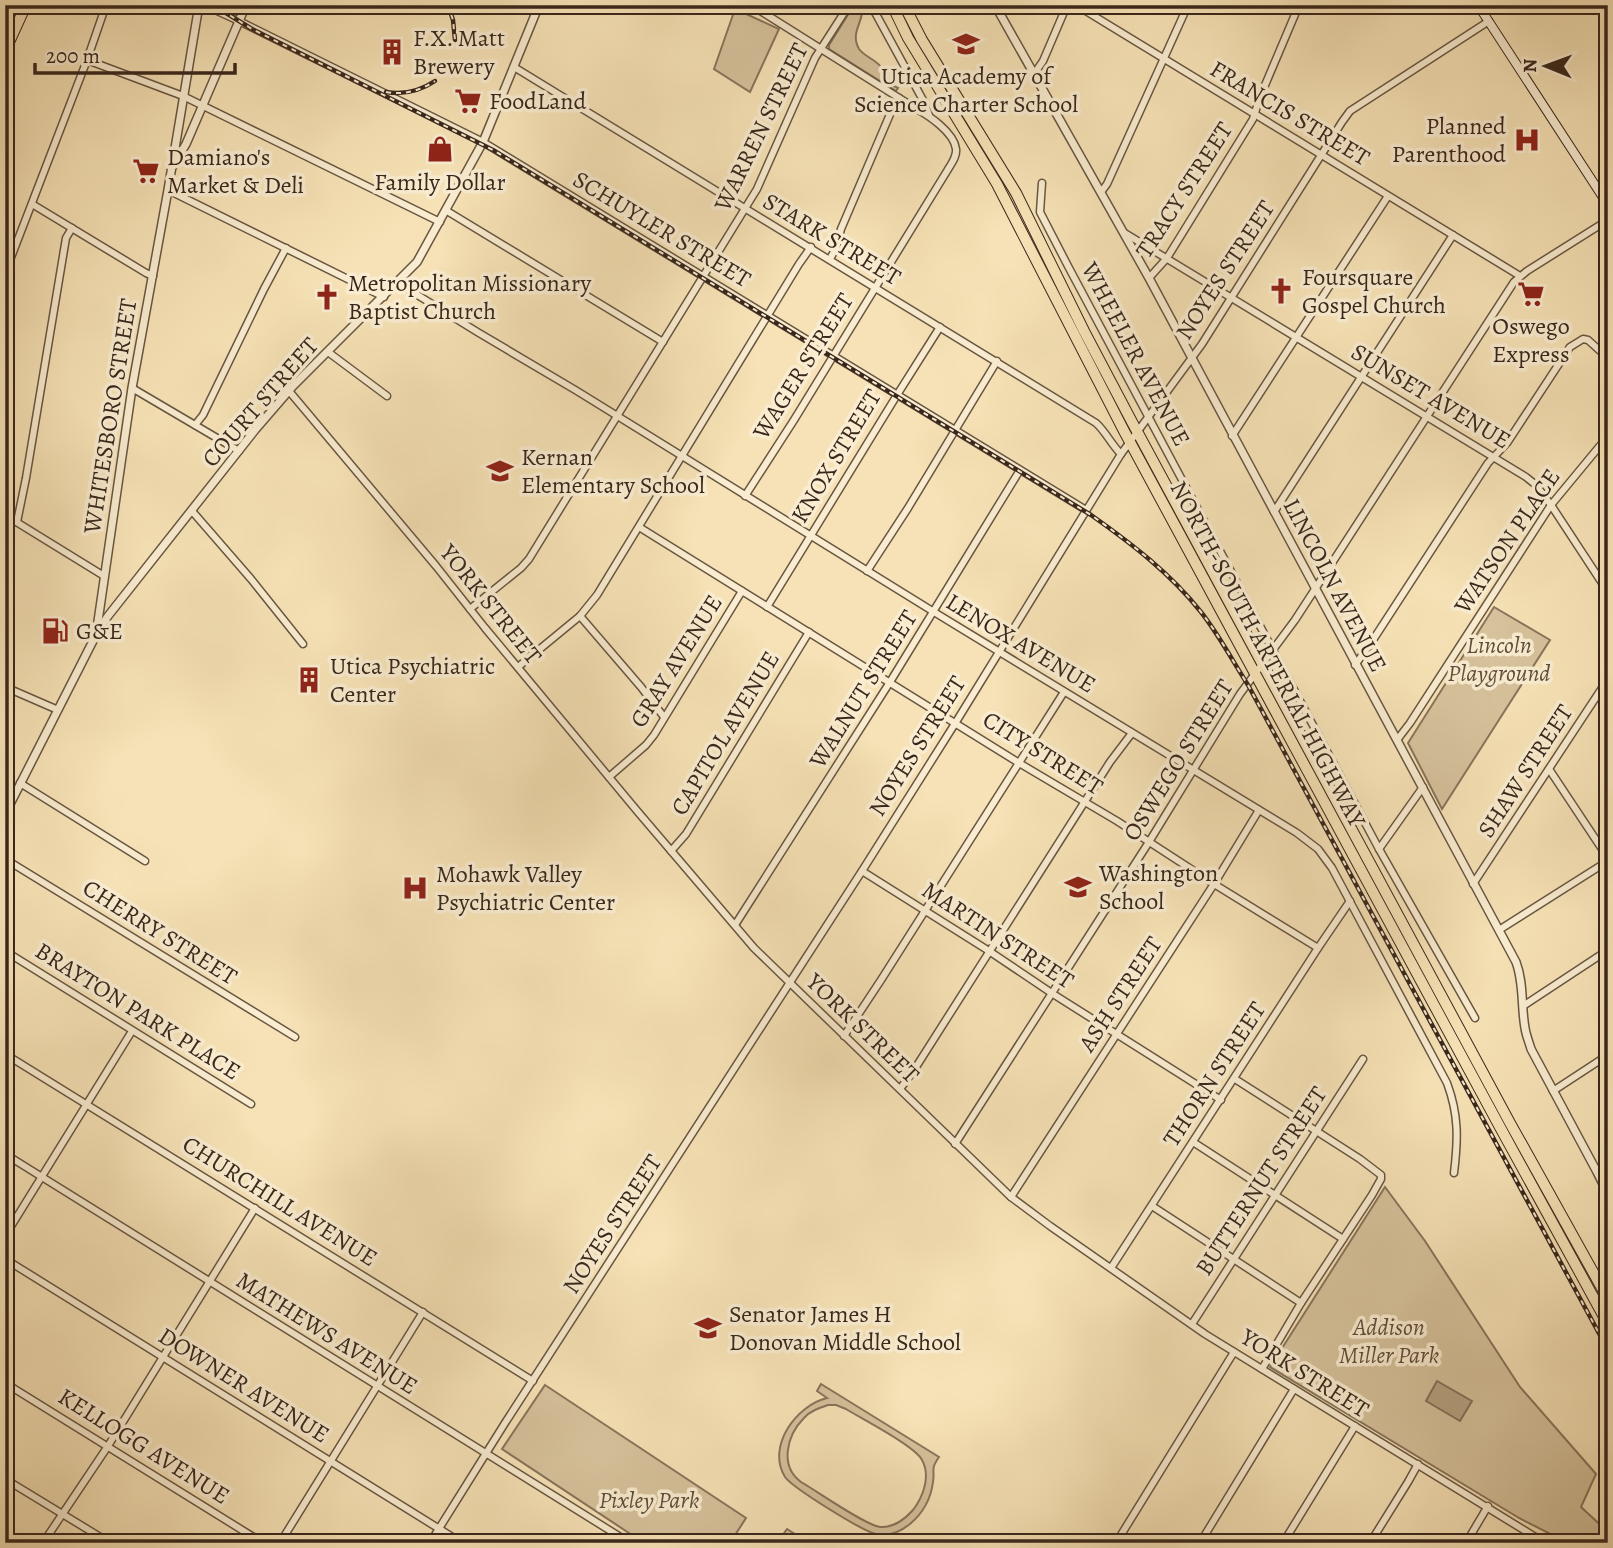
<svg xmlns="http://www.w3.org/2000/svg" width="1613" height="1548" font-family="Alegreya,serif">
	<rect width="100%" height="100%" fill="#f6e2b6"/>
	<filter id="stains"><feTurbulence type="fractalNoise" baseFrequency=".00286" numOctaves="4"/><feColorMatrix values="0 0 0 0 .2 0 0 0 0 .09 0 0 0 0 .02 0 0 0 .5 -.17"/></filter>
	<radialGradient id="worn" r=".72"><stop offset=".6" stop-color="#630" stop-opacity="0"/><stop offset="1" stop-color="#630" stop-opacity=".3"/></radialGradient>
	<g fill="#d6c29c" stroke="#88745c" stroke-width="2" fill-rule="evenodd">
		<path d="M854,5H861C866,21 849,31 859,49C865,57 875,59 881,67C888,75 887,84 898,88L896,91L829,49V45Z"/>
		<polygon points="735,9 779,29 750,92 714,69"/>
		<polygon points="1494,607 1550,640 1442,809 1408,743"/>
		<polygon points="1385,1187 1425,1241 1520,1387 1596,1474 1581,1507 1608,1532 1608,1543 1568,1543 1519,1518 1270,1367"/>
		<path d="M821,1384L939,1457C930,1470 935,1469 933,1482C931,1498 923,1513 910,1524C900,1532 889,1537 876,1534C862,1531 793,1488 785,1477C766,1446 797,1405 827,1398L817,1391ZM828,1405H836L846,1409C862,1419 915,1446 922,1460C931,1476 923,1497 913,1510C905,1519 893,1528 880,1527C865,1525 817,1491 801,1482C779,1466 787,1435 804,1418C810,1411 819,1408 828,1405Z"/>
		<polygon points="545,1385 746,1518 730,1543 644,1543 502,1449"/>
		<polygon points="787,1529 809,1543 777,1543"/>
	</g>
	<polygon fill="#b6a282" stroke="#847159" stroke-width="2" points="1437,1381 1472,1401 1460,1421 1426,1401"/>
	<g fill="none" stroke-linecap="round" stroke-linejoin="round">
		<g stroke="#685642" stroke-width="9">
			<g id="minor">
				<polyline points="204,5 239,21 483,142 1086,510"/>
				<polyline points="871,5 924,102 929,115"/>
				<polyline points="1076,5 1520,276"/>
				<polyline points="87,60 183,96 440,222"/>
				<path d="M514,67L1096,423C1106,432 1111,444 1121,454"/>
				<polyline points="1034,74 1043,61 1067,5"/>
				<polyline points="1042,183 1040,212 1069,268 1379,849 1475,1018"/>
				<polyline points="168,190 384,297"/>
				<polyline points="1101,192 1107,184 1188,5"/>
				<polyline points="32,204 146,273 153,276"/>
				<polyline points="447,211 663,342"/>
				<polyline points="1123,232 1526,477 1536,485 1551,505 1608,592"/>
				<polyline points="830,259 836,248 841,229 891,112 899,98"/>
				<polyline points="5,273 87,60 106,5"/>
				<polyline points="1149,278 1167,258 1253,119 1260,97 1299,5"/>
				<path d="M398,283L479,333L577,391L934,612L1297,833L1318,849L1332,868L1447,1083C1459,1115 1458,1140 1454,1173"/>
				<polyline points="328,352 387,396"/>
				<polyline points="132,388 239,451"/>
				<polyline points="289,391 436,566 485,628 638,812 754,948 1011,1197 1050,1226 1205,1334 1545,1543"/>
				<polyline points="195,425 203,415 264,289 286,248"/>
				<polyline points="1232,436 1388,196"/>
				<path d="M745,496L794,420L947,171C951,164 957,157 956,149C954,132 928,115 915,108L751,5"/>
				<polyline points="192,511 251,579 303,644"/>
				<polyline points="1274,512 1453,235"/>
				<polyline points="5,515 104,576"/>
				<polyline points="17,522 26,478 66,238 72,228"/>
				<polyline points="639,527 1019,763 1117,821 1214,884 1318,948"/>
				<polyline points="867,571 908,508 997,361"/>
				<polyline points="767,607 897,395 940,327"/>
				<polyline points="470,609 521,568 529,559 757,189 815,58 849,5"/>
				<polyline points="580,616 641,687 664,717"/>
				<polyline points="1355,665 1371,643 1488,463 1507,443 1570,347 1583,339 1588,340 1608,358"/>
				<polyline points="518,667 580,616 597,595 799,264 811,247"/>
				<polyline points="5,687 58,710"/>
				<polyline points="1397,740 1410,723 1551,505 1608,436"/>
				<polyline points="1549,769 1608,858"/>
				<polyline points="609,777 646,745 654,735 742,591"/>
				<polyline points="20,783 145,861"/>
				<polyline points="1379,849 1423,787"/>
				<polyline points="671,851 686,834 809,632"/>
				<polyline points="5,859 295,1037"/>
				<polyline points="862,871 989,951 1053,994 1221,1100"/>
				<polyline points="1473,884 1608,679"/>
				<polyline points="735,925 890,682 1020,470"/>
				<polyline points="1499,930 1608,861"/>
				<polyline points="5,951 251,1104"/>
				<polyline points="1523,1006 1608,950"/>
				<polyline points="844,1036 881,980 1064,692"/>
				<polyline points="5,1054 533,1381"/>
				<polyline points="1235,1079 1360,1159 1381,1175 1381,1179 1372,1195 1301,1303 1262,1369"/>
				<polyline points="900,1089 916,1067 1110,762 1132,733"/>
				<polyline points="1553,1091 1608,1055"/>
				<polyline points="1193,1142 1343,1239"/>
				<polyline points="955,1144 1149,842 1240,694 1295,620 1514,282 1527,271 1608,220"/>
				<polyline points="5,1154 630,1543"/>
				<polyline points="1011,1197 1214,884 1259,810"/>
				<polyline points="1152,1206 1301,1303"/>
				<polyline points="5,1236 132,1031"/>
				<polyline points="5,1259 462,1543"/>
				<polyline points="1111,1268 1318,948 1350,901"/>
				<polyline points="1192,1324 1363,1059"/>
				<polyline points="5,1383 263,1543"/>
				<polyline points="5,1479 110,1543"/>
				<polyline points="43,1543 108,1446 255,1208"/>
				<polyline points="280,1543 423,1312"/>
				<polyline points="430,1543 505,1423 862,871 956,722 1121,454 1202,344 1342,122 1350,111 1489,21"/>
				<polyline points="1116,1543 1234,1352"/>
				<polyline points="1200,1543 1294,1389"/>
				<polyline points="1283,1543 1355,1426"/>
				<polyline points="1370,1543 1408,1482 1418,1464"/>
				<polyline points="1466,1543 1488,1506"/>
			</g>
		</g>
		<g stroke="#685642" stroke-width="10">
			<g id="tertiary">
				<path d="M995,5L1149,278L1516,962C1524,983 1521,1006 1525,1028C1526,1035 1529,1042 1531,1049L1597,1172L1608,1194"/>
				<polyline points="173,166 186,144 246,5"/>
				<polyline points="98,631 108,616 255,430 293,386 417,262 483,142 539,5"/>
				<polyline points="5,814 96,635 132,388 168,190 199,5"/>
			</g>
		</g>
		<g stroke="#39271c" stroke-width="10">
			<polyline id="secondary" points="1478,5 1608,205"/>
		</g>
		<g stroke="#39271c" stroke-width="12">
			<polyline id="primary" points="5,51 26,5"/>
		</g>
		<g stroke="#39271c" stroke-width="12">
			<g id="trunk">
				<polyline points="892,5 908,38 997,184 1124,431 1501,1129 1608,1324"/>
				<polyline points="904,5 922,40 1016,193 1084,331 1132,422 1510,1123 1608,1299"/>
			</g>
		</g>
		<use href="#minor" stroke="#f9ecd0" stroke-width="6"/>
		<use href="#tertiary" stroke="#f9ecd0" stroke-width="7"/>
		<use href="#secondary" stroke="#f9ecd0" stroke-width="8"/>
		<use href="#primary" stroke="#f6e2b6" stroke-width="10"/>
		<use href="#trunk" stroke="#f6e2b6" stroke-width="10"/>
		<g stroke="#39271c" stroke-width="4.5">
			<g id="rail">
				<path d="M213,5L252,29L493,150L1091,515C1132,544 1170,573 1201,612C1219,635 1232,660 1248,685L1608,1350"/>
				<polyline points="448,5 453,20 455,40"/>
				<path d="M386,92C404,95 420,91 435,81"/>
			</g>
		</g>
		<use href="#rail" stroke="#f9ecd0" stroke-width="2" stroke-dasharray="5" stroke-linecap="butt"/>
	</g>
	<defs>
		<g id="school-bare" transform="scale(2.1)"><path d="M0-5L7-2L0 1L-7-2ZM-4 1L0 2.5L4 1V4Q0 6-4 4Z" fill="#8f2418" stroke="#f9ecd0" stroke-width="2.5" paint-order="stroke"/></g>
		<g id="building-bare" transform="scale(2.1)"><path d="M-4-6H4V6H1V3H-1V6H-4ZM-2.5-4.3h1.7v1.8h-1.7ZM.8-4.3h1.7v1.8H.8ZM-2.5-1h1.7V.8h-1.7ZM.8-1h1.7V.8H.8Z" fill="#8f2418" stroke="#f9ecd0" stroke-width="2.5" paint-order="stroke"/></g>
		<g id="supermarket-bare" transform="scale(2.1)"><path d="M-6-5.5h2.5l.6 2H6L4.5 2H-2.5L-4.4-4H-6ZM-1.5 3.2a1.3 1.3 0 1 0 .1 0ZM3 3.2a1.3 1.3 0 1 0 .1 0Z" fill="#8f2418" stroke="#f9ecd0" stroke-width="2.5" paint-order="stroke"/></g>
		<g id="hospital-bare" transform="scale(2.1)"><path d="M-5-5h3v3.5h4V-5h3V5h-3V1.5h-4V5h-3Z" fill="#8f2418" stroke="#f9ecd0" stroke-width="2.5" paint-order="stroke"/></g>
		<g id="shop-bare" transform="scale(2.1)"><path d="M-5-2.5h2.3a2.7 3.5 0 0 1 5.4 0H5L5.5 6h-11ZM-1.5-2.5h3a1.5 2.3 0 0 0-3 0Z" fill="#8f2418" stroke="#f9ecd0" stroke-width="2.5" paint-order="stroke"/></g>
		<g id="church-bare" transform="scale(2.1)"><path d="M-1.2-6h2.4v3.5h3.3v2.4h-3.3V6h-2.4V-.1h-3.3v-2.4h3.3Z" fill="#8f2418" stroke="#f9ecd0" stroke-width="2.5" paint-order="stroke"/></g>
		<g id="fuel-bare" transform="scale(2.1)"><path d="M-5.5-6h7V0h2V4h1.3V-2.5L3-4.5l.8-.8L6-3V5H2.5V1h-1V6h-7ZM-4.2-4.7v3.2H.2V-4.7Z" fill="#8f2418" stroke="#f9ecd0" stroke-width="2.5" paint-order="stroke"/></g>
	</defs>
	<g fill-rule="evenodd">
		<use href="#school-bare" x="966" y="44"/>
		<use href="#building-bare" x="392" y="52"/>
		<use href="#supermarket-bare" x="468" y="101"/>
		<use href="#hospital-bare" x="1527" y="140"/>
		<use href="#shop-bare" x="440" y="149"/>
		<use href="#supermarket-bare" x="146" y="171"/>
		<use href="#church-bare" x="1281" y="291"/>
		<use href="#supermarket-bare" x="1531" y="294"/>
		<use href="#church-bare" x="327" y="297"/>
		<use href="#school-bare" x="500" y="471"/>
		<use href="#fuel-bare" x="55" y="631"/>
		<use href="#building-bare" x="309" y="680"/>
		<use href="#school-bare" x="1078" y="887"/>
		<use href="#hospital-bare" x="415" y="888"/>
		<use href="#school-bare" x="708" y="1328"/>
	</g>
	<g text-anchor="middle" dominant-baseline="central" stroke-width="7" stroke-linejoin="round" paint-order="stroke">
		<g font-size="24" fill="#39271c" stroke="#f9ecd0" text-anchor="start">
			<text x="413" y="38">F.X. Matt<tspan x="413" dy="28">Brewery</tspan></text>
			<text x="966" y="76" text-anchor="middle">Utica Academy of<tspan x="966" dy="28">Science Charter School</tspan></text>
			<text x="489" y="101">FoodLand</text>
			<text x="1506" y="126" text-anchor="end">Planned<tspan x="1506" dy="28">Parenthood</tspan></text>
			<text x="167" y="157">Damiano's<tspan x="167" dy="28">Market &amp; Deli</tspan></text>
			<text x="440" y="182" text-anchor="middle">Family Dollar</text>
			<text x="1302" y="277">Foursquare<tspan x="1302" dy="28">Gospel Church</tspan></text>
			<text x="348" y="283">Metropolitan Missionary<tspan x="348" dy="28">Baptist Church</tspan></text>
			<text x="1531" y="326" text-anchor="middle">Oswego<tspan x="1531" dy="28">Express</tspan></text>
			<text x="521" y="457">Kernan<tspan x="521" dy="28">Elementary School</tspan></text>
			<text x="76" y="631">G&amp;E</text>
			<text x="330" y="666">Utica Psychiatric<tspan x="330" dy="28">Center</tspan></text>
			<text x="1099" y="873">Washington<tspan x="1099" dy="28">School</tspan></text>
			<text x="436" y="874">Mohawk Valley<tspan x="436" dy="28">Psychiatric Center</tspan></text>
			<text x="729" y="1314">Senator James H<tspan x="729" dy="28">Donovan Middle School</tspan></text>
		</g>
		<g font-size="24" fill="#39271c" stroke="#f9ecd0">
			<text transform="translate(1290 113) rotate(31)">FRANCIS STREET</text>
			<text transform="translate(761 127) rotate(-64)">WARREN STREET</text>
			<text transform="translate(1184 190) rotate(-57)">TRACY STREET</text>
			<text transform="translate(662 229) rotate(31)">SCHUYLER STREET</text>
			<text transform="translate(832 239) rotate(31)">STARK STREET</text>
			<text transform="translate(1225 270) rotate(-57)">NOYES STREET</text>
			<text transform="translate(1136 354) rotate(62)">WHEELER AVENUE</text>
			<text transform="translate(803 366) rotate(-58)">WAGER STREET</text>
			<text transform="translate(1431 396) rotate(31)">SUNSET AVENUE</text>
			<text transform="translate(260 402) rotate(-49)">COURT STREET</text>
			<text transform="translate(110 416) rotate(-81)">WHITESBORO STREET</text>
			<text transform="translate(836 456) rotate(-59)">KNOX STREET</text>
			<text transform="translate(1507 541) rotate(-56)">WATSON PLACE</text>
			<text transform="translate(1335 585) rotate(62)">LINCOLN AVENUE</text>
			<text transform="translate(491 604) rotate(51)">YORK STREET</text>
			<text transform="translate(1021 643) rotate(31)">LENOX AVENUE</text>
			<text transform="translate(1268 654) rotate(62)">NORTH-SOUTH ARTERIAL HIGHWAY</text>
			<text transform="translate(676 661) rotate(-58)">GRAY AVENUE</text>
			<text transform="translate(863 689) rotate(-58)">WALNUT STREET</text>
			<text transform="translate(725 733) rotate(-59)">CAPITOL AVENUE</text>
			<text transform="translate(917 746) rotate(-58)">NOYES STREET</text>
			<text transform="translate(1043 753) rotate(32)">CITY STREET</text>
			<text transform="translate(1178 760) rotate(-58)">OSWEGO STREET</text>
			<text transform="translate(1525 771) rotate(-57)">SHAW STREET</text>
			<text transform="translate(160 932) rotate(32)">CHERRY STREET</text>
			<text transform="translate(998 935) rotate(33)">MARTIN STREET</text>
			<text transform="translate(1120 994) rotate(-57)">ASH STREET</text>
			<text transform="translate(138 1011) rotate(32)">BRAYTON PARK PLACE</text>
			<text transform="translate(863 1028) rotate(44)">YORK STREET</text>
			<text transform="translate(1214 1074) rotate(-57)">THORN STREET</text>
			<text transform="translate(1261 1181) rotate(-57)">BUTTERNUT STREET</text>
			<text transform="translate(280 1201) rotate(32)">CHURCHILL AVENUE</text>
			<text transform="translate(612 1224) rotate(-57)">NOYES STREET</text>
			<text transform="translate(327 1333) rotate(32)">MATHEWS AVENUE</text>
			<text transform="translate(1305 1373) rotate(32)">YORK STREET</text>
			<text transform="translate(244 1385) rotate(32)">DOWNER AVENUE</text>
			<text transform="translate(144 1446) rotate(32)">KELLOGG AVENUE</text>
		</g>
		<g font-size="24" font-style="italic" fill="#604e3c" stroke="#f9ecd0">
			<text x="1499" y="645">Lincoln<tspan x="1499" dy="28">Playground</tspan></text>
			<text x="1389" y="1327">Addison<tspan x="1389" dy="28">Miller Park</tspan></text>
			<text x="649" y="1500">Pixley Park</text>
		</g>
	</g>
	<rect width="1613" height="1548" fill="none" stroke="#f6e2b6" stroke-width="28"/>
	<rect x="7" y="7" width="1599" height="1534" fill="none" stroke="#39271c" stroke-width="3.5"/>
	<rect x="14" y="14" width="1585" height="1520" fill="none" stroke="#39271c" stroke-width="2"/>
	<g transform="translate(1546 66) rotate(271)" stroke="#f9ecd0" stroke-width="5" paint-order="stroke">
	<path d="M0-5L12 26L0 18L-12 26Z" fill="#39271c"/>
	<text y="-10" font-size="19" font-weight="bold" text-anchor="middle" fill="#39271c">N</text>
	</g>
	<path d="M35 63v10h200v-10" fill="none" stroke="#39271c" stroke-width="3.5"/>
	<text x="46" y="63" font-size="21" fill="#39271c" stroke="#f9ecd0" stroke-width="5" paint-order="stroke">200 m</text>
	<rect width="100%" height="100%" filter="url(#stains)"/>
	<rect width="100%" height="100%" fill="url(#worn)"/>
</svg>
